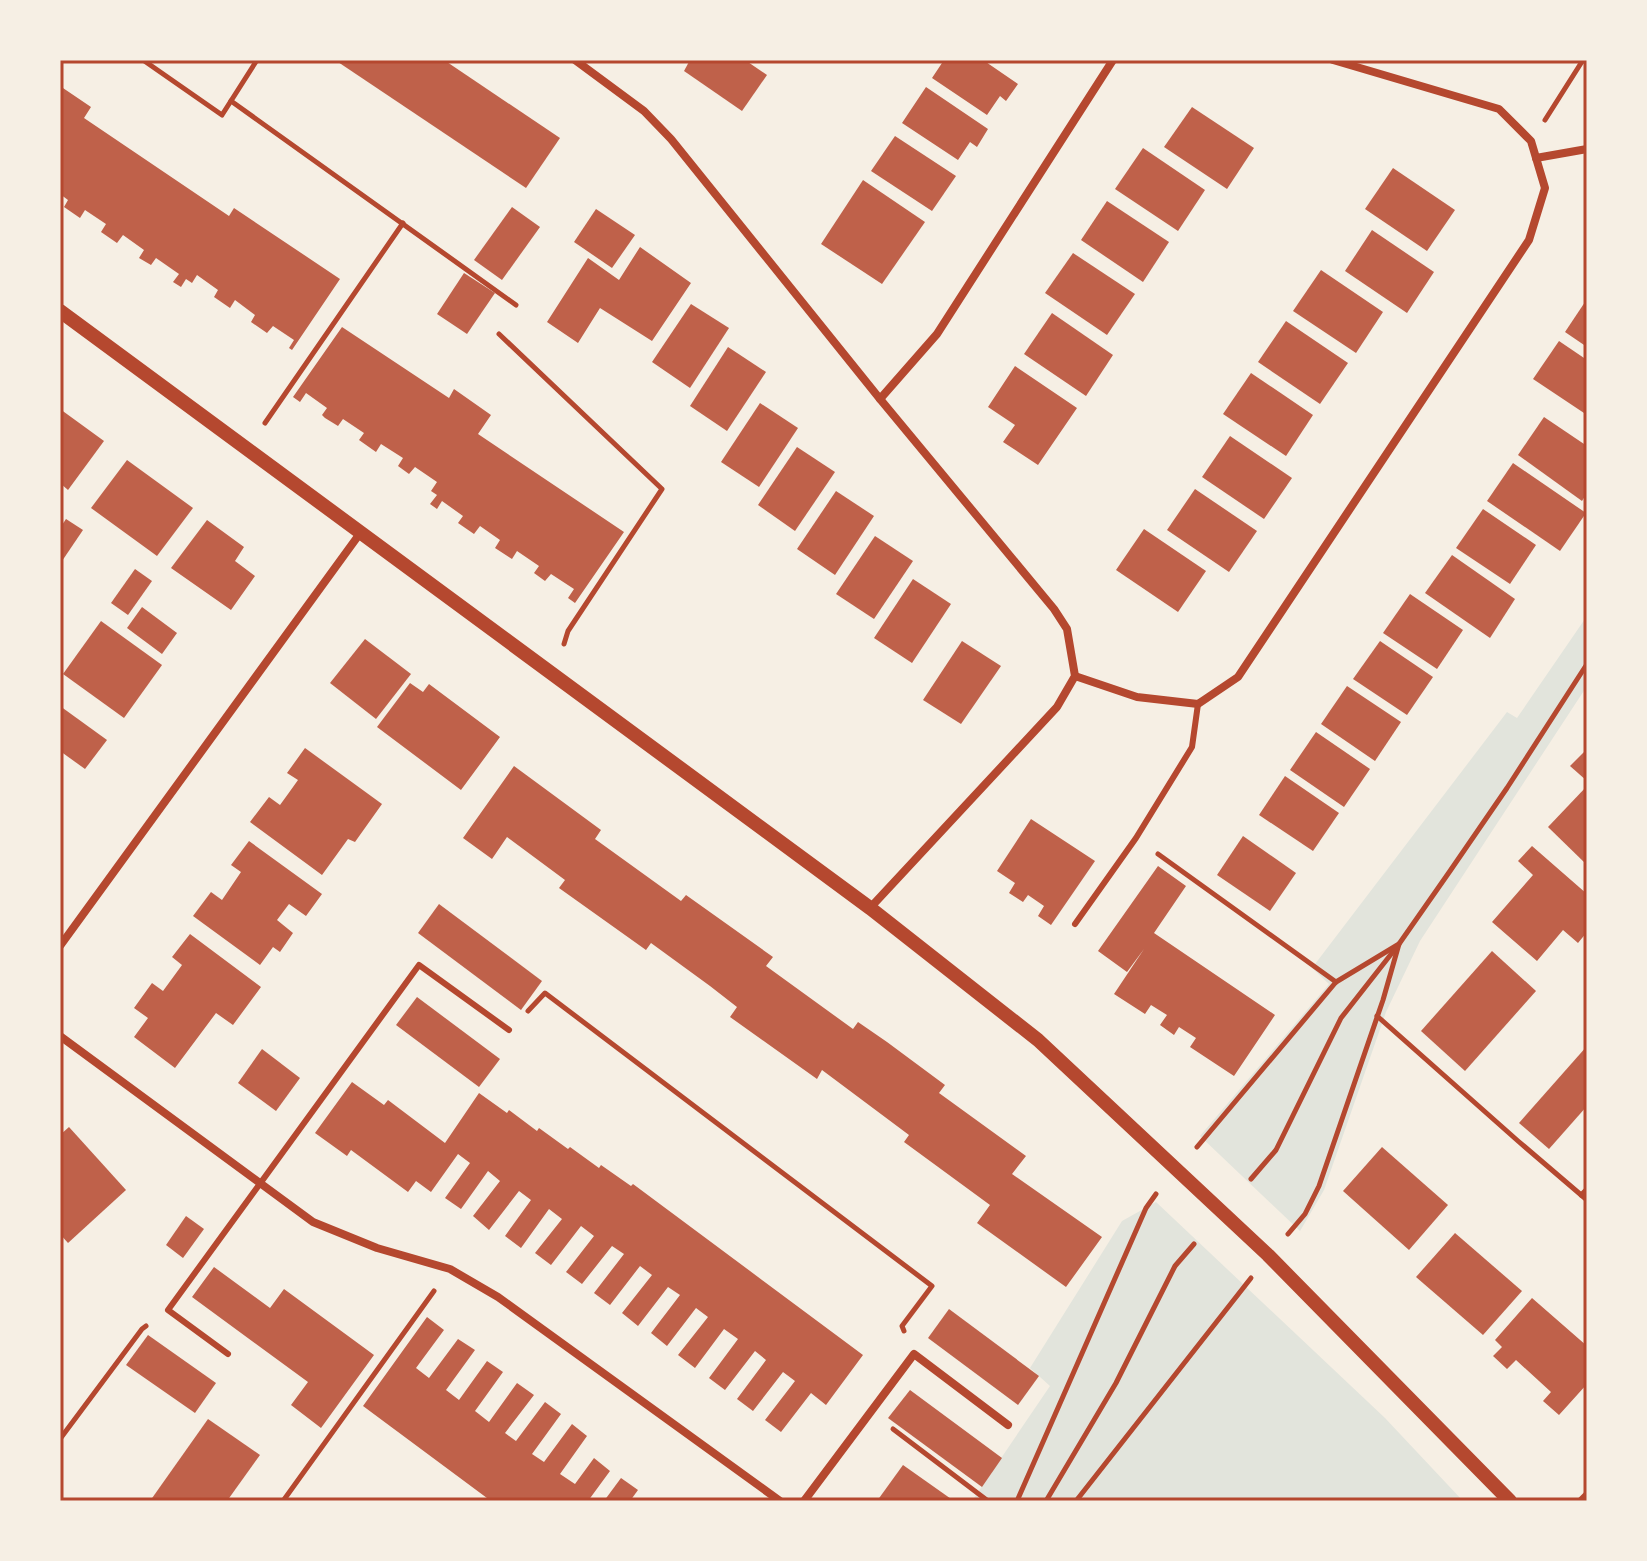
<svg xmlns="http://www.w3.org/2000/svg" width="1647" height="1561" font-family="'Alegreya Sans',sans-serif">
	<rect width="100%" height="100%" fill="#f6efe4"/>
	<g fill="#e2e4dc">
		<polygon points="1587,616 1587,686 1420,941 1386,1012 1324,1190 1300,1231 1200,1136 1329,984 1312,968 1507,712 1517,718"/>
		<polygon points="1156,1202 1385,1418 1463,1501 977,1501 974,1498 1050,1386 1030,1368 1122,1221"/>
	</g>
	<g fill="#bf614a">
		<polygon points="335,60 444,60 560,138 526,188"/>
		<polygon points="690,60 745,60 767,75 742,111 684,71"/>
		<polygon points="944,60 983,60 1018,84 1006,101 1000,96 987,115 932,78"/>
		<polygon points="60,86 91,107 84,118 229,216 234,208 340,279 292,350 289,348 294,340 273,326 267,333 251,322 255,315 235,300 230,308 214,297 218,290 197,275 192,283 186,279 181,287 173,282 179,274 156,258 151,265 139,258 144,250 123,235 117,243 101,232 106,224 85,210 80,218 64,207 68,200 60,194"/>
		<polygon points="926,87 988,129 977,147 970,142 958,160 902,123"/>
		<polygon points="1192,107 1254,148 1227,189 1164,147"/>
		<polygon points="895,136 956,176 932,211 871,171"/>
		<polygon points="1143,148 1205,190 1178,231 1115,189"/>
		<polygon points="1393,168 1455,210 1427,251 1365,209"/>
		<polygon points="863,180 925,222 882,284 821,244"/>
		<polygon points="1107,201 1169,242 1143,282 1081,240"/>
		<polygon points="512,207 540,227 502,280 474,260"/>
		<polygon points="596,209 635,235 612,268 574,242"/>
		<polygon points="1372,230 1434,272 1407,313 1345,271"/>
		<polygon points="640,247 691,283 652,341 600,308 578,343 547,322 588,258 619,280"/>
		<polygon points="1073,253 1135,294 1107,335 1045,293"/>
		<polygon points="1321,270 1383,312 1356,353 1293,311"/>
		<polygon points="464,273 495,293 467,334 437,314"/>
		<polygon points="1587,299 1587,347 1565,332"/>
		<polygon points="691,304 729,328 690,388 652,362"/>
		<polygon points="1052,313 1113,355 1086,396 1024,354"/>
		<polygon points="1286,321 1348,363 1320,404 1258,362"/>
		<polygon points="342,327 449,398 454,389 491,415 478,434 624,532 575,603 568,598 574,589 551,574 545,581 534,573 539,566 517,551 512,559 495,548 500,540 480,526 474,534 458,523 463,516 442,501 437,509 430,504 437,495 431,491 437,482 415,467 409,474 398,466 403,458 381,444 376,452 359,440 364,433 343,419 338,426 325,418 322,415 327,408 306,393 300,402 293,397"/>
		<polygon points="1559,341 1587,360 1587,415 1533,379"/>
		<polygon points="728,347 766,372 727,431 690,406"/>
		<polygon points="1015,366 1077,408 1038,465 1003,442 1015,425 988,407"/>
		<polygon points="1251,373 1313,415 1286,456 1223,414"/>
		<polygon points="760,403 798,428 759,487 721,462"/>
		<polygon points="60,409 104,441 68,490 60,483"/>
		<polygon points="1544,417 1587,446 1587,493 1582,501 1518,455"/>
		<polygon points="1230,436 1292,478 1264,519 1202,477"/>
		<polygon points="797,447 835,472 795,531 758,505"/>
		<polygon points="127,460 193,508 157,556 91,508"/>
		<polygon points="1513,463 1586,513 1560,551 1487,501"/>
		<polygon points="1195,489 1257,531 1229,572 1167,530"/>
		<polygon points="836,491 874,516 835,575 797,549"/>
		<polygon points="1483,509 1536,545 1510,584 1456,548"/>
		<polygon points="66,519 83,530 60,564 60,528"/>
		<polygon points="207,520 244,547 235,561 255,576 231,610 171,568"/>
		<polygon points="1144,529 1206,571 1178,612 1116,570"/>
		<polygon points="875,536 913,561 874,619 836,594"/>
		<polygon points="1452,555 1515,599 1490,638 1425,593"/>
		<polygon points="135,569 152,581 128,615 111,603"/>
		<polygon points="913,579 951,604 912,663 874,638"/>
		<polygon points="1410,594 1463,630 1437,669 1383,633"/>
		<polygon points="142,607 177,633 162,654 127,628"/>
		<polygon points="101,621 162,665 124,718 63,674"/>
		<polygon points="365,639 411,674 376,719 330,683"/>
		<polygon points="962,641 1001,666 961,724 923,700"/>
		<polygon points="1380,641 1433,677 1407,715 1353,679"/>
		<polygon points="410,683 423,692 429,684 500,737 461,790 377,727"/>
		<polygon points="1347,686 1401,722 1375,761 1321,724"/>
		<polygon points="60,706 107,740 85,769 60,751"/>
		<polygon points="1316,732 1370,769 1344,807 1290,770"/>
		<polygon points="305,748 382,804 355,842 348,839 322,875 250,822 269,797 280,805 288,794 298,780 287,773"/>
		<polygon points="1587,749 1587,781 1570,766"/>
		<polygon points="514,766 601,830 595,839 681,901 686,895 773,957 766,966 853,1029 858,1022 887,1042 945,1085 939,1093 1026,1156 1012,1174 1102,1237 1066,1287 977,1223 990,1205 904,1142 909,1135 822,1070 817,1079 730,1017 737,1007 710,986 651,943 646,950 559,888 565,880 507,837 492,859 463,838"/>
		<polygon points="1285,776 1339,813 1313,851 1259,815"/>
		<polygon points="1587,786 1587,865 1548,827"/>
		<polygon points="1031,819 1095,861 1051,925 1038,916 1044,906 1028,895 1023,902 1009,893 1015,883 997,871"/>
		<polygon points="1243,836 1296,873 1270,911 1217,875"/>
		<polygon points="249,841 322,894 306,916 289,904 277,920 293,933 280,952 273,947 260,965 193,916 211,892 222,900 241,872 231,865"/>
		<polygon points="1532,846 1587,894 1587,932 1578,943 1563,930 1537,961 1492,922 1533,875 1518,861"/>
		<polygon points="1158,866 1186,886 1154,933 1275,1015 1234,1076 1190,1047 1196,1038 1179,1027 1174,1035 1160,1025 1167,1015 1151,1005 1145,1014 1114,994 1144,949 1127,972 1098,951"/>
		<polygon points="439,904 542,981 521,1010 418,933"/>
		<polygon points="190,934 261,987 233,1025 216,1013 175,1068 134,1037 148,1018 134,1008 152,983 163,991 182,965 172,957"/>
		<polygon points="1492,951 1536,991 1465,1071 1421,1031"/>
		<polygon points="417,997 500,1059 479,1087 396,1025"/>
		<polygon points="1587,1046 1587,1106 1549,1149 1519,1123"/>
		<polygon points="262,1049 300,1078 276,1111 238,1083"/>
		<polygon points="352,1082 384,1105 388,1100 445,1143 479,1093 507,1113 509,1110 537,1131 539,1128 568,1149 570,1147 599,1168 601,1165 631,1186 633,1184 863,1355 826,1405 811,1393 781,1432 765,1420 795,1381 783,1372 753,1411 737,1399 766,1360 755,1351 725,1390 709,1378 738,1339 724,1329 695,1368 678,1355 708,1317 696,1308 667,1346 651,1333 680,1295 668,1287 638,1326 622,1313 652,1275 640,1266 610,1305 594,1293 624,1254 612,1246 582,1284 566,1272 594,1236 581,1226 551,1265 535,1253 562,1219 549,1209 521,1248 505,1236 531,1200 519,1191 489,1230 473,1216 500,1181 488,1171 461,1209 445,1198 470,1163 458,1154 431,1192 416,1181 408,1192 351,1150 347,1156 315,1133"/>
		<polygon points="69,1127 126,1190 68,1243 60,1234 60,1135"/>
		<polygon points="1382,1147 1448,1205 1409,1250 1343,1191"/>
		<polygon points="186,1216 204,1229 183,1258 166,1245"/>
		<polygon points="1455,1233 1522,1291 1483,1335 1416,1277"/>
		<polygon points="214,1267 270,1308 284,1289 374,1355 321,1428 291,1405 308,1382 192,1297"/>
		<polygon points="1532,1298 1587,1346 1587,1384 1559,1415 1543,1401 1551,1392 1516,1360 1507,1369 1493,1356 1502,1347 1495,1340"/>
		<polygon points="949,1309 1039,1376 1018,1405 928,1338"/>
		<polygon points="427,1317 444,1330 416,1368 429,1378 458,1339 475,1350 446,1390 459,1400 487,1361 503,1372 475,1411 489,1422 517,1383 534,1395 505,1433 516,1441 545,1402 561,1414 532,1454 544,1462 572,1424 587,1436 560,1474 575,1484 594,1458 610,1471 588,1501 491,1501 363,1406"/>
		<polygon points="148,1335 216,1383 195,1413 126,1365"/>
		<polygon points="910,1390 1002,1458 982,1487 888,1418"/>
		<polygon points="208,1419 260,1455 227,1501 150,1501"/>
		<polygon points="903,1465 954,1501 877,1501"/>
		<polygon points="621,1478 638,1490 630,1501 604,1501"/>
	</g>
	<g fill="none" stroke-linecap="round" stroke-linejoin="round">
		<g stroke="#b5482f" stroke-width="5">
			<polyline points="143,60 222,115 257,60"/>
			<polyline points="231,101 516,305"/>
			<polyline points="1545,120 1583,60"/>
			<polyline points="499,334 662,489 568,631 564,644"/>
			<polyline points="265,423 403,223"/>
			<polyline points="1158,854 1336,982"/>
			<polyline points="528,1011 545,993 932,1286 902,1326 904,1331"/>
			<polyline points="1377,1016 1518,1141 1587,1200"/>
			<polyline points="1197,1147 1336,982 1399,944 1383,1000 1319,1186 1305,1214 1288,1234"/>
			<polyline points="1251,1179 1276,1150 1341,1018 1399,944 1450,871 1507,788 1587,664"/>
			<polyline points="1581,1195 1587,1189"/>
			<polyline points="893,1429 988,1501"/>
			<polyline points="60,1439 142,1329 146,1326"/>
			<polyline points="283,1501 434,1291"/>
			<polyline points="1017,1501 1146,1208 1156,1194"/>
			<polyline points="1046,1501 1116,1383 1175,1266 1194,1244"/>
			<polyline points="1076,1501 1251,1278"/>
		</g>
		<g stroke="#b5482f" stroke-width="6">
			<polyline points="1075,924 1136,838 1192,747 1198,704"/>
			<polyline points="228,1354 168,1310 419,965 509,1030"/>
		</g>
		<g stroke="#b5482f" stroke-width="8">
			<polyline points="575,60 644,111 671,139 880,399 1054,609 1067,629 1075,676 1057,707 870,908"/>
			<polyline points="1536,158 1587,149"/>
			<polyline points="880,399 937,334 1113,60"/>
			<polyline points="1075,676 1137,697 1198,704 1238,677 1529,240 1545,188 1531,141 1499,109 1333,60"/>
			<polyline points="60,946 361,532"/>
			<polyline points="60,1036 313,1222 377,1248 450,1269 498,1297 780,1501"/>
			<polyline points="804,1501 914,1354 1008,1425"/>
			<polyline points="1581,1501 1587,1495"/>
		</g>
		<polyline stroke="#b5482f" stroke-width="14" points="60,311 870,908 1038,1040 1268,1255 1510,1501"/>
	</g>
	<rect width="1647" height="1561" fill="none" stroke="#f6efe4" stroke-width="124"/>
	<rect x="62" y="62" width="1523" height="1437" fill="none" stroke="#b5482f" stroke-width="3"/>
</svg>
